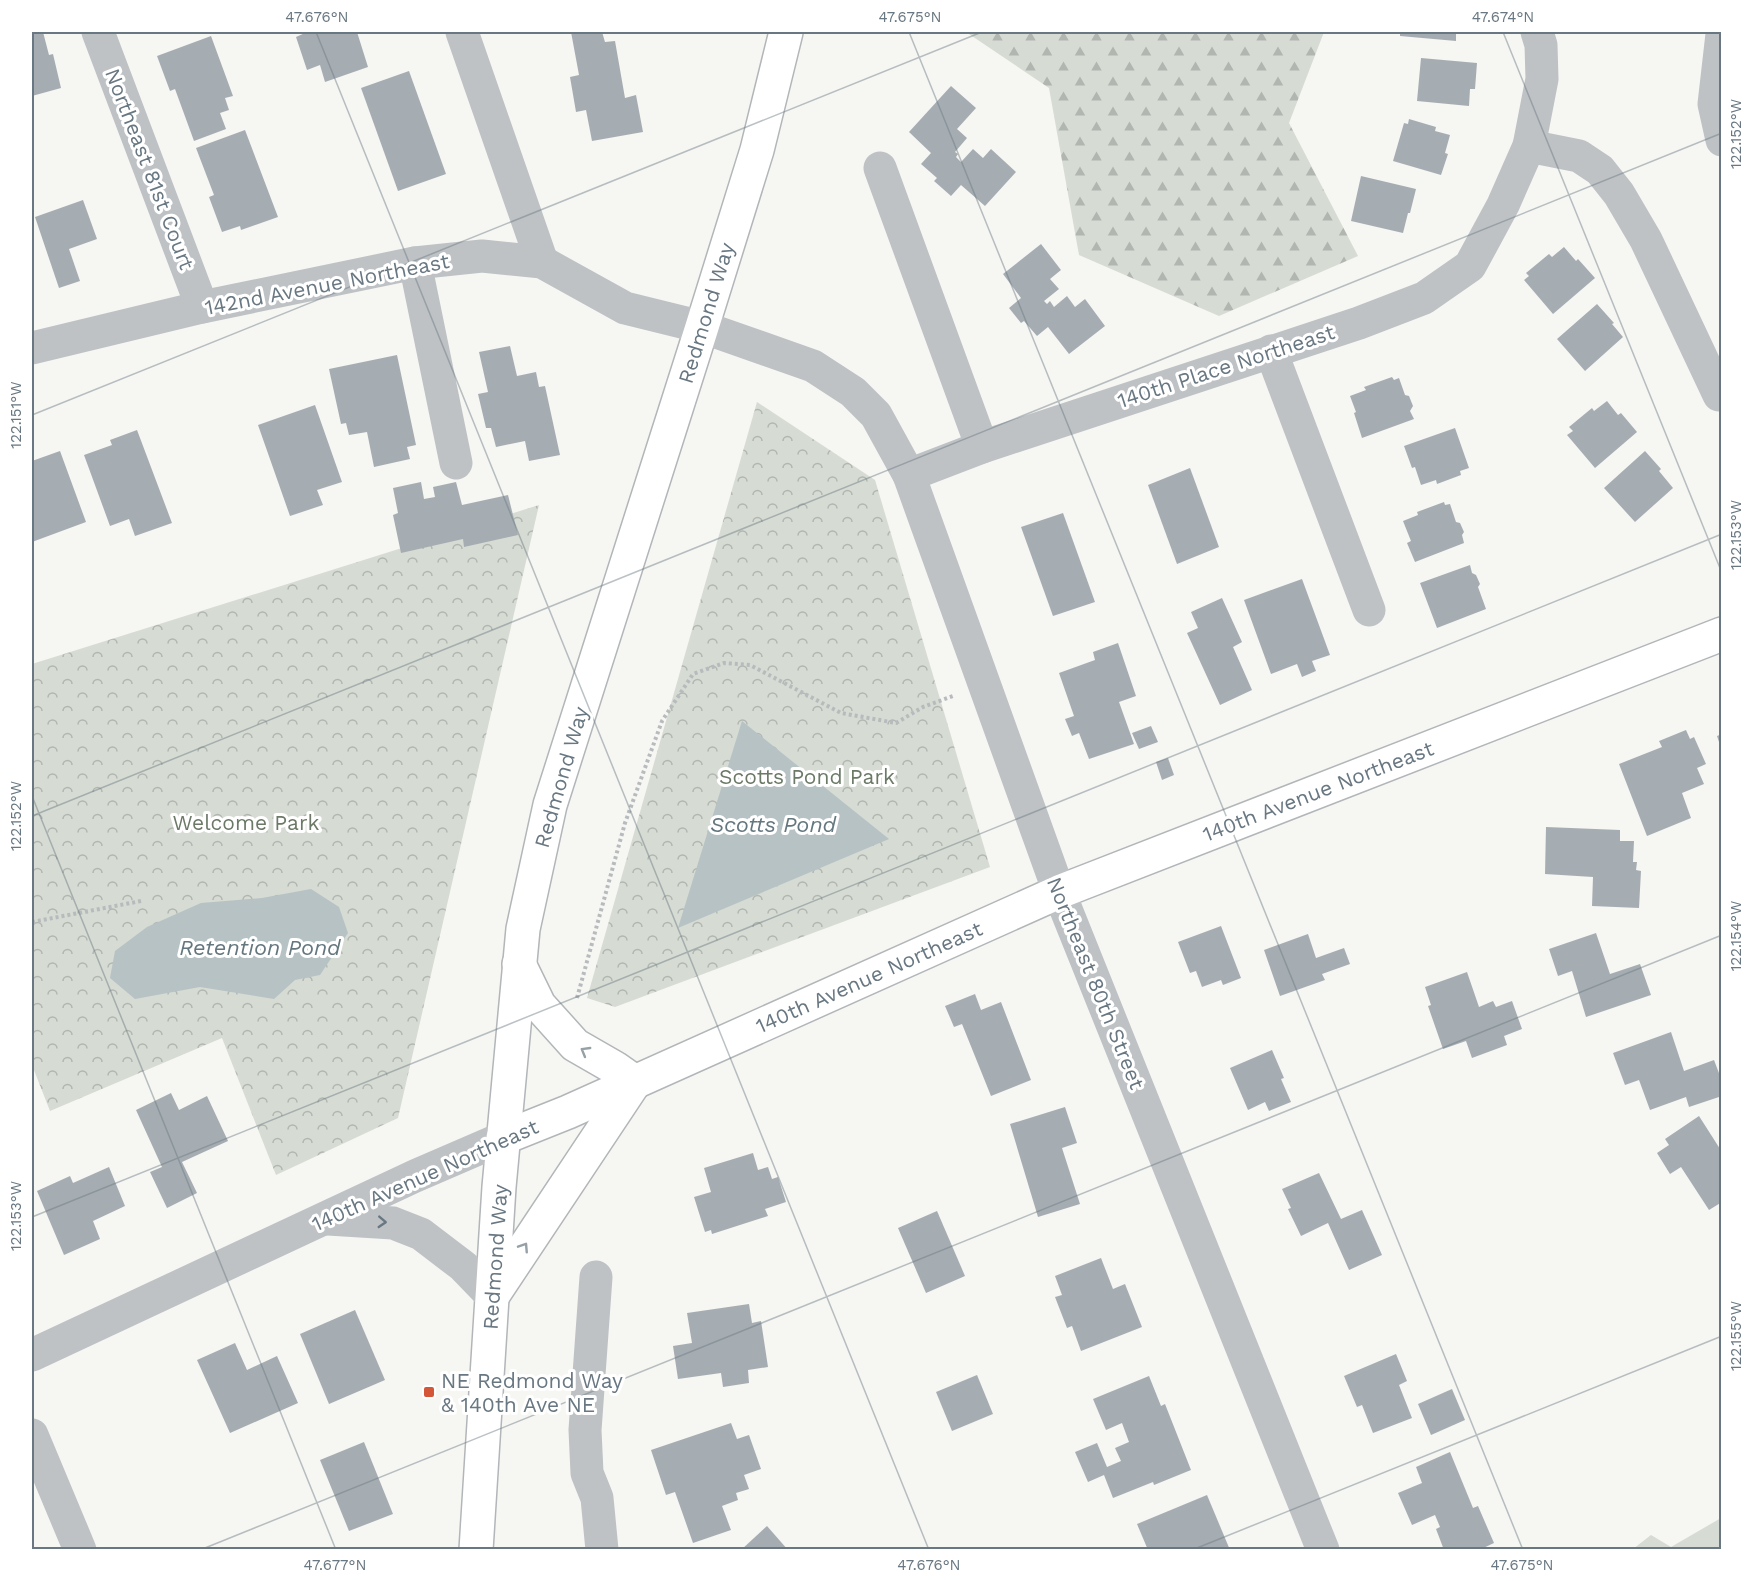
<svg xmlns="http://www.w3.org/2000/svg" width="1753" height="1581" font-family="'Work Sans',sans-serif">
	<defs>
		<pattern id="forest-firs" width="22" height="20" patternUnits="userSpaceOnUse" patternTransform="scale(1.5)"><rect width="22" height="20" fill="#d6dbd3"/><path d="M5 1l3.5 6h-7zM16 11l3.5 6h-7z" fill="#b1b6b1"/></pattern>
		<pattern id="park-crowns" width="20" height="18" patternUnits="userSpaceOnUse" patternTransform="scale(1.5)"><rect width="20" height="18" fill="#d6dbd3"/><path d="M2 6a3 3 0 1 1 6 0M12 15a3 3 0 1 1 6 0" fill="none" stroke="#b1b6b1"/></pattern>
	</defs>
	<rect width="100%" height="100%" fill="#f6f6f3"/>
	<polygon fill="#d6dbd3" points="1721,1518 1721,1549 1633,1549 1651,1535 1671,1547"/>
	<polygon fill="url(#forest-firs)" points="966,32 1324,32 1289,123 1358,256 1219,316 1079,255 1049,88"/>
	<g fill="url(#park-crowns)">
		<polygon points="757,402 875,480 990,867 615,1007 587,998"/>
		<polygon points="539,505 398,1118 276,1175 222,1038 50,1111 32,1065 32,664"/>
	</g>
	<g fill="#b7c2c5">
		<polygon points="742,721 889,839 678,928"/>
		<polygon points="311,889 339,907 348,933 320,975 295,980 274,999 200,987 135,999 110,978 115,951 147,927 201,903 262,898"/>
	</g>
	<g fill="#a6adb2">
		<polygon points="32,32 43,32 49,55 53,54 61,88 32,96"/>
		<polygon points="305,32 357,32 368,67 325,82 320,65 307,70 296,37 305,33"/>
		<polygon points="571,32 602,32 605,42 615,41 625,98 636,95 643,132 592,141 586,110 576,112 570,77 579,75"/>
		<polygon points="1400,32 1456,32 1456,41 1400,36"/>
		<polygon points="211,36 233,96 225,98 229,110 220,113 226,129 194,141 175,89 170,91 157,56"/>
		<polygon points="1421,58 1477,63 1475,89 1470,89 1469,106 1417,101"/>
		<polygon points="409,71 446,174 398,191 361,88"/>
		<polygon points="951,86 976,108 957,129 967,138 955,152 958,154 956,157 961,162 973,149 983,158 991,149 1016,172 985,206 961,185 951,196 934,181 937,178 921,164 931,153 909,132"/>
		<polygon points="1409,119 1436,127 1435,131 1450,135 1445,153 1448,154 1441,175 1393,161 1404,123 1408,124"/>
		<polygon points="245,130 278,217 241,230 240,226 222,232 209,197 214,195 196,148"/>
		<polygon points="1361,176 1416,189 1410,213 1408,213 1403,233 1351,221"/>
		<polygon points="83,200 97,239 69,249 80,281 59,288 35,217"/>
		<polygon points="1041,244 1061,270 1050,279 1059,289 1044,301 1047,304 1050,301 1054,307 1067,296 1075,307 1085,299 1105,326 1069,354 1048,327 1037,336 1024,321 1021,323 1009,308 1021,298 1003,274"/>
		<polygon points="1564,247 1576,261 1578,259 1595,278 1553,314 1524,280 1529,276 1526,273 1549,254 1552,257"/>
		<polygon points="1597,304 1614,323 1612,324 1623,337 1585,371 1557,339"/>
		<polygon points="510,346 517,376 536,372 539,387 545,386 560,455 529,461 525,441 496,447 491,428 486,428 478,394 488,392 479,352"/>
		<polygon points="397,355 416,445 407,447 410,459 374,467 367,432 349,435 346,423 341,424 329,369"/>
		<polygon points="1392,377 1394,380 1399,378 1405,395 1409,396 1413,406 1410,411 1414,419 1362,438 1354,413 1356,412 1350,396 1366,390 1364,387"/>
		<polygon points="1607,401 1618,415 1621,413 1637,432 1595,468 1567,435 1573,431 1569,427 1592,408 1594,411"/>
		<polygon points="315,405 342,482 317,490 323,505 290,516 258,425"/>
		<polygon points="1455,428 1469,468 1460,471 1461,475 1437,484 1436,480 1421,485 1415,467 1412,468 1404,446"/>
		<polygon points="137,430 172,523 135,536 129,519 110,526 84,455 112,445 110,440"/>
		<polygon points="60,451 86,522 32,542 32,487 34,486 32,478 32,461"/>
		<polygon points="1645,451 1661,469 1659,471 1673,488 1635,522 1604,488"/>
		<polygon points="1190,468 1219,547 1177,564 1148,485"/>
		<polygon points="421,482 424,499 435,497 433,487 456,482 462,505 508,495 518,535 464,547 463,539 401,553 393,515 398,513 393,488"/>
		<polygon points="1444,502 1445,505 1450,504 1456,522 1460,523 1464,532 1462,535 1464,543 1415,562 1407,543 1411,541 1403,521 1418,515 1417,512"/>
		<polygon points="1063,513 1095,602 1053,616 1021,527"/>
		<polygon points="1470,565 1472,573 1476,575 1480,584 1478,587 1486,609 1437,628 1420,583"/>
		<polygon points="1302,579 1330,655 1312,661 1316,671 1302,677 1297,664 1271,674 1244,600"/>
		<polygon points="1222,598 1242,642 1233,647 1252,690 1220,705 1187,633 1198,628 1191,612"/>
		<polygon points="1118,643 1136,696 1119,702 1134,744 1089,759 1079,733 1072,736 1065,719 1074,716 1059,673 1095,660 1093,652"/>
		<polygon points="1151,726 1158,742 1139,749 1132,733"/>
		<polygon points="1686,730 1690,739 1694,737 1706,764 1697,768 1704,784 1682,793 1691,818 1647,836 1619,764 1662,747 1659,741"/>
		<polygon points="1722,734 1722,748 1721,748 1717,736"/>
		<polygon points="1168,758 1174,775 1162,780 1156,762"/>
		<polygon points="1546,827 1620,830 1620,841 1634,841 1633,862 1637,862 1636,870 1641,871 1639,908 1592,906 1593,877 1545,874"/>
		<polygon points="1221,926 1241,978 1223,985 1221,980 1202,987 1196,971 1190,973 1178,942"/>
		<polygon points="1596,933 1610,974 1640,964 1651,995 1586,1017 1572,971 1558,976 1549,949"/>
		<polygon points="1308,934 1316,958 1344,948 1350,964 1322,974 1325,980 1280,996 1264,950"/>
		<polygon points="1467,972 1479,1007 1493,1001 1496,1007 1512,1001 1522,1029 1504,1036 1507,1045 1472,1058 1466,1041 1443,1049 1428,1006 1431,1005 1425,987"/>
		<polygon points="975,994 981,1010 1001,1002 1031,1080 991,1096 962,1024 954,1027 945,1006"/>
		<polygon points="1671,1032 1684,1071 1714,1060 1722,1081 1722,1096 1689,1107 1686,1097 1650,1110 1639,1080 1625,1085 1613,1053"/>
		<polygon points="1272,1050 1284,1078 1281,1079 1291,1102 1269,1111 1265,1102 1248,1110 1230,1068"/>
		<polygon points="171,1093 179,1110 207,1096 228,1141 182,1162 197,1193 167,1208 150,1172 162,1167 136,1110"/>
		<polygon points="1065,1107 1077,1143 1062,1148 1080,1204 1038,1217 1010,1124"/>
		<polygon points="1699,1116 1722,1152 1722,1202 1709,1210 1681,1167 1670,1174 1657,1153 1669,1145 1665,1139"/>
		<polygon points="753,1153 758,1170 768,1167 772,1179 778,1177 786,1202 765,1209 768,1216 712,1234 711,1230 705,1232 694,1197 711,1192 704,1168"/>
		<polygon points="109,1167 125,1206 93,1221 100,1239 64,1255 37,1191 70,1176 73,1183"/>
		<polygon points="1319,1173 1341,1219 1362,1210 1382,1255 1349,1270 1328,1223 1301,1236 1288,1209 1291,1208 1282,1189"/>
		<polygon points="937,1211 965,1276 926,1293 898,1228"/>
		<polygon points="1101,1258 1113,1289 1125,1284 1142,1327 1081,1351 1072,1326 1067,1328 1055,1297 1062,1295 1055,1276"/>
		<polygon points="749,1304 752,1323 761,1321 768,1367 748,1370 749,1383 723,1387 721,1373 678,1379 673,1346 692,1343 687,1313"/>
		<polygon points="355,1310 385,1380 329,1404 300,1334"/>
		<polygon points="235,1343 247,1370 277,1356 298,1403 230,1433 197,1360"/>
		<polygon points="1396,1354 1407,1381 1399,1385 1412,1418 1373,1433 1362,1405 1357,1407 1344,1376"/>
		<polygon points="977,1375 993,1414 952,1431 936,1392"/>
		<polygon points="1149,1376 1161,1406 1165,1404 1191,1470 1154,1485 1153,1482 1113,1498 1104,1475 1088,1482 1075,1452 1097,1443 1107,1467 1121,1461 1115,1448 1129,1442 1122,1423 1106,1430 1093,1399"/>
		<polygon points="1452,1389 1465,1420 1431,1435 1418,1404"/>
		<polygon points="731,1423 737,1439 749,1435 761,1469 744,1475 749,1489 736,1493 738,1500 722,1506 731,1530 693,1543 675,1492 666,1495 651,1450"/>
		<polygon points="364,1442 393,1514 349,1531 320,1460"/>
		<polygon points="1450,1452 1473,1508 1478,1506 1494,1543 1479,1550 1444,1550 1436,1529 1440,1527 1435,1515 1412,1525 1398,1493 1422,1483 1416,1467"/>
		<polygon points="1207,1495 1230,1550 1148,1550 1137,1524"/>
		<polygon points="767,1526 788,1550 741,1550"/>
	</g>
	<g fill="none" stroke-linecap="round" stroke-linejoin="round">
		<g stroke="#b2b6b9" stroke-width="36">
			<g id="major">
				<polyline points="519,964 539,1005 575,1045 615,1068 635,1082"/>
				<polyline points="503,1138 568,1112 1059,892 1722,634"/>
				<polyline points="493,1295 634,1083"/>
				<polyline points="476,1550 499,1187 523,929 550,805 702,327 757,150 786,32"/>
			</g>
		</g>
		<g stroke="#b8bbbd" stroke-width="4" stroke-dasharray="3 3" stroke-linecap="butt">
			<polyline points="32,922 141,901"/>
			<polyline points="577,998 625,823 662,721 693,674 724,663 750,665 841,713 896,723 923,707 953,696"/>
		</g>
		<g stroke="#bec2c5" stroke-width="33">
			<polyline points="98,32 202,307"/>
			<polyline points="462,32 542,262"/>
			<polyline points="1722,34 1714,104 1722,140"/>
			<polyline points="1529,146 1579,156 1600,170 1619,194 1646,240 1719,395"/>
			<polyline points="880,168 982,447"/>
			<polyline points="415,263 456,463"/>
			<polyline points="32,348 202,307 415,263 482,256 542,262 625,308 702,327 813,366 853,392 876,415 909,475 1059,892 1323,1550"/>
			<polyline points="1271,351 1369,610"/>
			<polyline points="909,475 982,447 1359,323 1424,298 1470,266 1503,205 1529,146 1542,79 1541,45 1537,32"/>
			<polyline points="328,1219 393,1223 421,1234 463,1266 492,1296"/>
			<polyline points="596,1277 585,1430 587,1473 597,1498 602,1550"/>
			<polyline points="32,1355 415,1176 503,1138"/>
			<polyline points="32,1435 80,1550"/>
		</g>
		<use href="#major" stroke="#fff" stroke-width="33"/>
	</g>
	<defs><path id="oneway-chevron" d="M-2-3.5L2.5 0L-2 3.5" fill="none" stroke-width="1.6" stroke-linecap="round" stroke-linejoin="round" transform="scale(1.5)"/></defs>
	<g stroke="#95a0a7">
		<use href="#oneway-chevron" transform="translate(585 1051) rotate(-150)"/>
		<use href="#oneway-chevron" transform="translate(524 1247) rotate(-57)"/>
	</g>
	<use stroke="#687781" href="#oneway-chevron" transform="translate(382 1222) rotate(3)"/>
	<path fill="none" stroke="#687781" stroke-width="1.5" stroke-opacity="0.45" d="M316,32L929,1550M909,32L1523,1550M1503,32L1722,573M32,415L982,32M32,796L336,1550M32,816L1722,133M32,1217L1722,534M200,1550L1722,935M1192,1550L1722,1336"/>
	<rect fill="#d25637" stroke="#fff" stroke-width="2" x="423" y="1386" width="12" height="12" rx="3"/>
	<g text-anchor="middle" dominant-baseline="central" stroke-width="6" stroke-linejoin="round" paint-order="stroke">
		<g font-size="21" fill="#687781" stroke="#fff">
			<text transform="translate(150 169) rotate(69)">Northeast 81st Court</text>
			<text transform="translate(327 284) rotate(-11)">142nd Avenue Northeast</text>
			<text transform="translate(706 313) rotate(-73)">Redmond Way</text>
			<text transform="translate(1226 366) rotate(-18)">140th Place Northeast</text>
			<text transform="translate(561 777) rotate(-74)">Redmond Way</text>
			<text transform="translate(1318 791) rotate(-21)">140th Avenue Northeast</text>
			<text transform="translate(869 977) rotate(-24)">140th Avenue Northeast</text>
			<text transform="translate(1096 983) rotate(68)">Northeast 80th Street</text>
			<text transform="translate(425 1175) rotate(-24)">140th Avenue Northeast</text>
			<text transform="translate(495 1257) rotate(-86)">Redmond Way</text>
		</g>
		<g font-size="21" fill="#6b7966" stroke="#fff">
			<text x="807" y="776">Scotts Pond Park</text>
			<text x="246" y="822">Welcome Park</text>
		</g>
		<g font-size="21" fill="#687781" stroke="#fff" text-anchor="start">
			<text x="441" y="1380">NE Redmond Way<tspan x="441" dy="24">&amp; 140th Ave NE</tspan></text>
		</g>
		<g font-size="22" font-style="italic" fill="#64777e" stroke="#fff">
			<text x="773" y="824">Scotts Pond</text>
			<text x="260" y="947">Retention Pond</text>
		</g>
	</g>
	<rect width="1753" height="1581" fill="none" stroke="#ffffff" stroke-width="66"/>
	<rect x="33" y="33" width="1687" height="1515" fill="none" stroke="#687781" stroke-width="2"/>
	<g font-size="15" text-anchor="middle" fill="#687781">
		<text x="317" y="22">47.676°N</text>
		<text x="910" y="22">47.675°N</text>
		<text x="1503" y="22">47.674°N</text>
		<text transform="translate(1736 134) rotate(-90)" y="5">122.152°W</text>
		<text transform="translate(16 415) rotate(-90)" y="5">122.151°W</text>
		<text transform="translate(1736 535) rotate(-90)" y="5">122.153°W</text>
		<text transform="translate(16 816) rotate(-90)" y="5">122.152°W</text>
		<text transform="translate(1736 936) rotate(-90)" y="5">122.154°W</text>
		<text transform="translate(16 1216) rotate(-90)" y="5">122.153°W</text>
		<text transform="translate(1736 1336) rotate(-90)" y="5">122.155°W</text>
		<text x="335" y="1570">47.677°N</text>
		<text x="929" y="1570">47.676°N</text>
		<text x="1522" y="1570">47.675°N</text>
	</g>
</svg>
